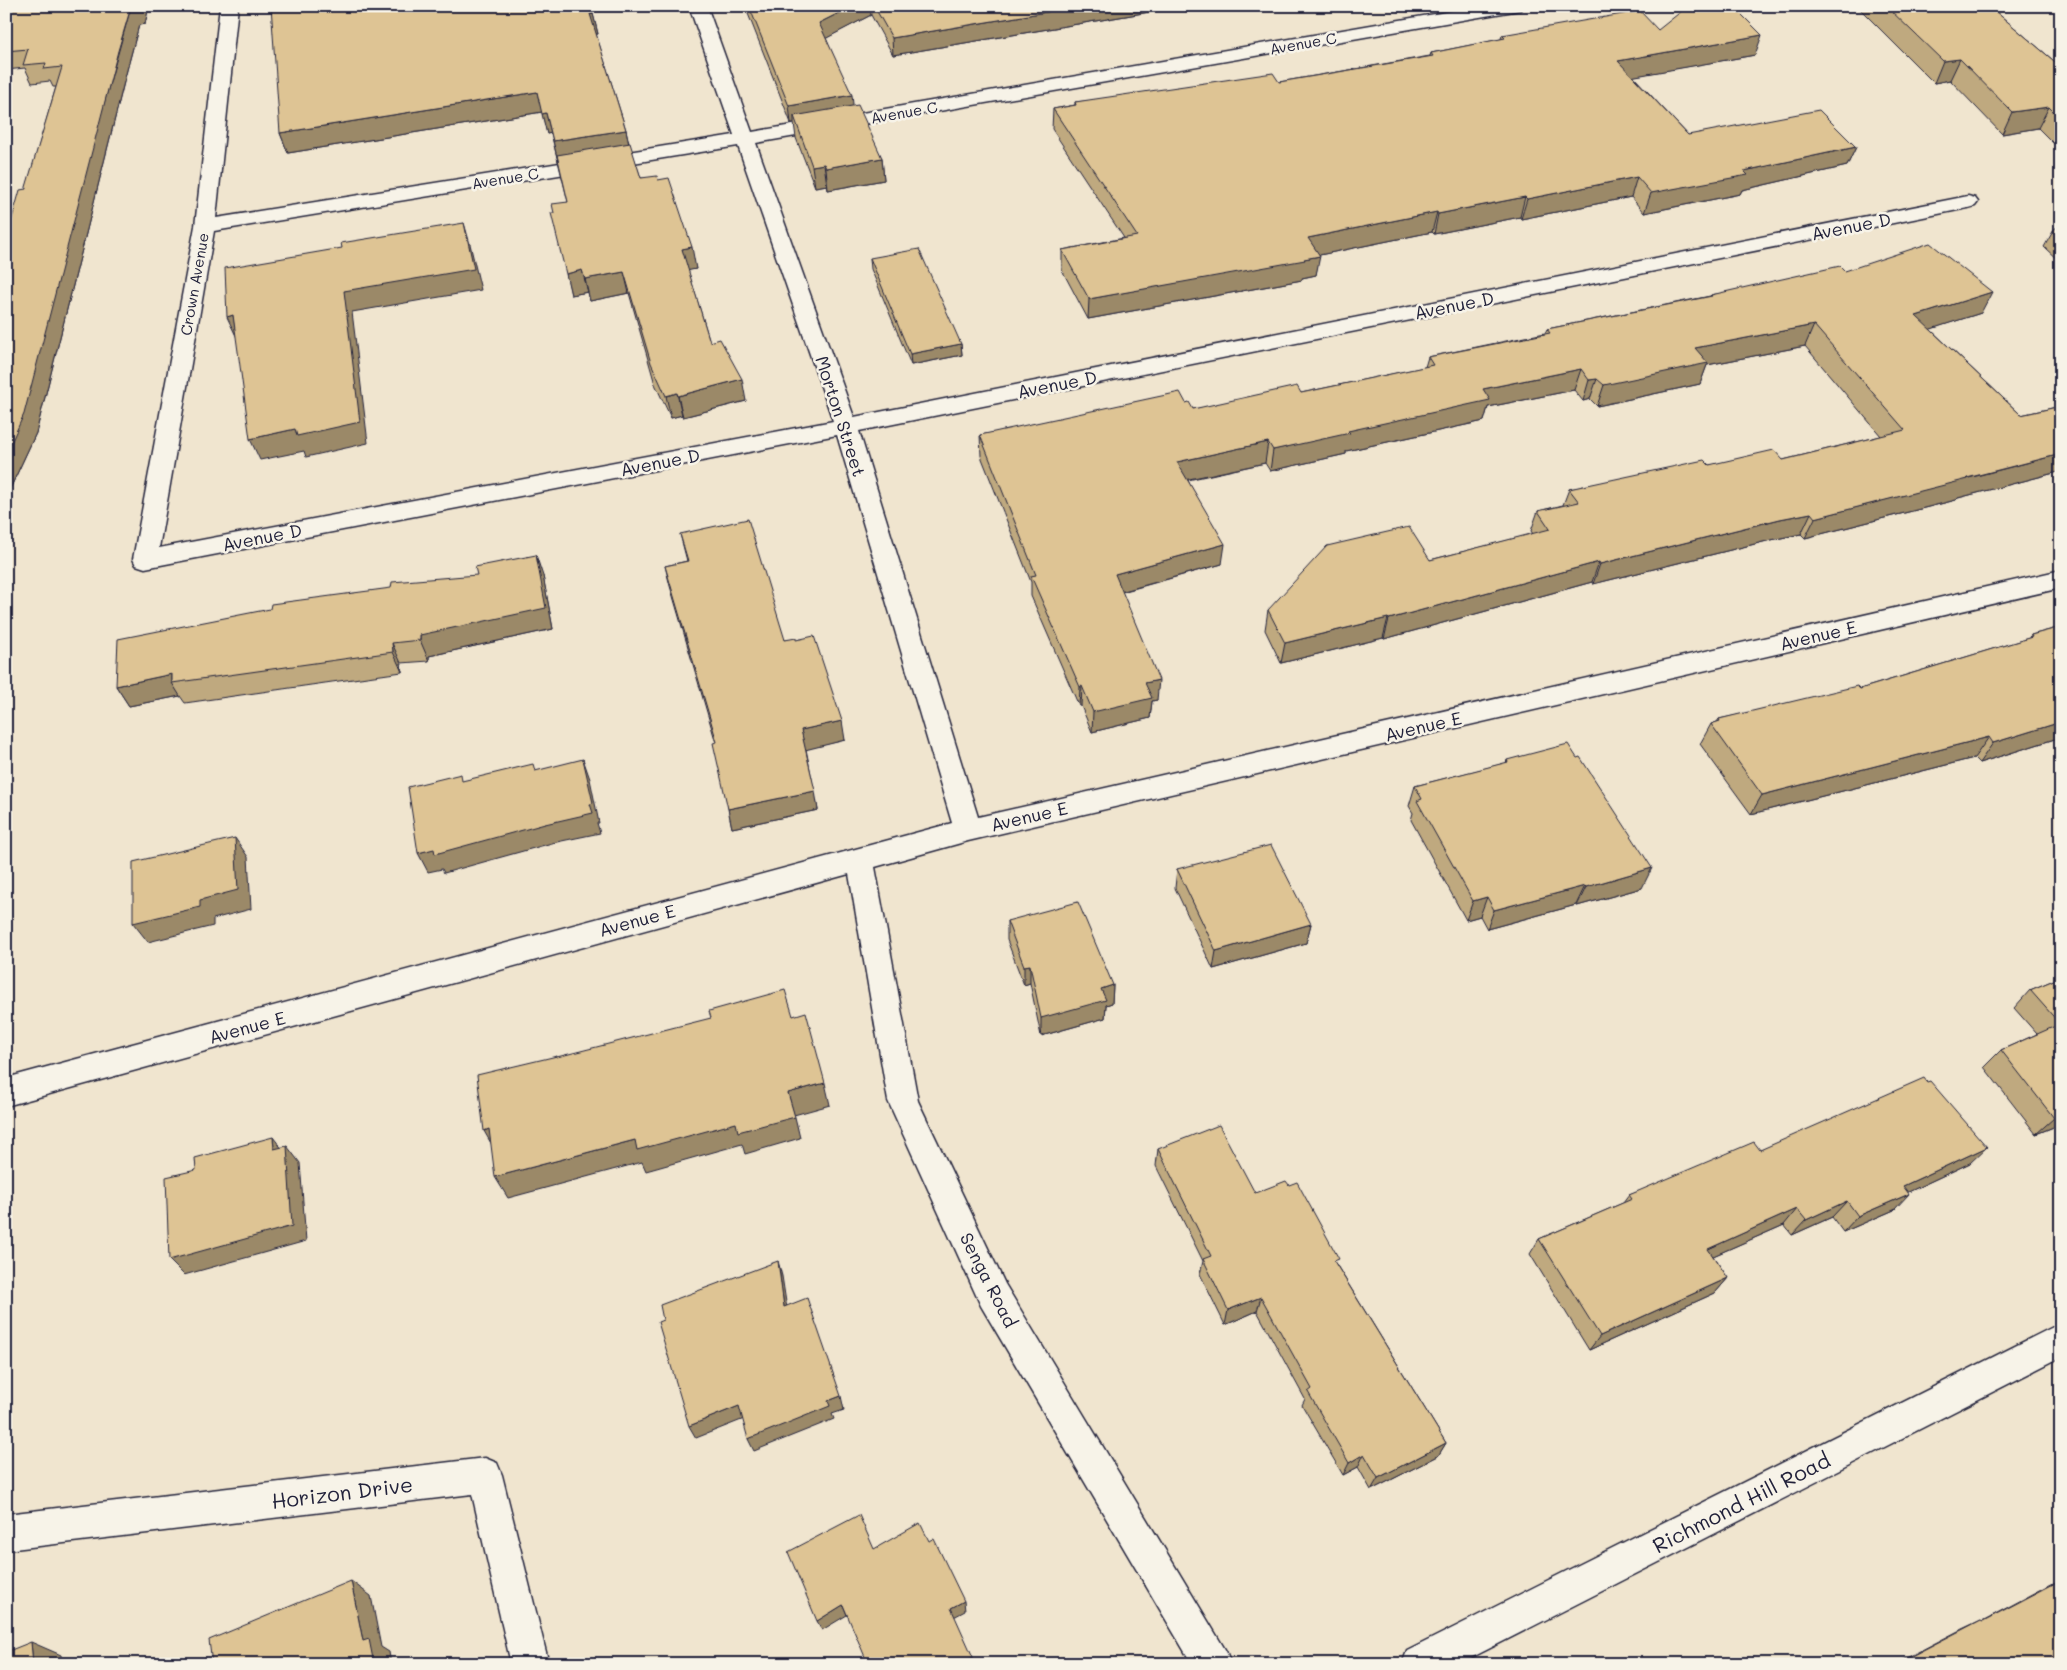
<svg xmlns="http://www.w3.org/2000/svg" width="2067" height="1670" font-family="Mali,sans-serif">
	<rect width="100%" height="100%" fill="#f0e5cf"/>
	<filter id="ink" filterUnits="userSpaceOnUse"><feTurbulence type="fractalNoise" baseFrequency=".02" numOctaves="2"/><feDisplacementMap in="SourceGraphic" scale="10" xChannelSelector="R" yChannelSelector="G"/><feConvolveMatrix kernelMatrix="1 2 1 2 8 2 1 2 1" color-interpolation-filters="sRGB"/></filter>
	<g filter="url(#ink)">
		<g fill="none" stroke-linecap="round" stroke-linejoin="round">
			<g stroke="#22223b" stroke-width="3">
				<g id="minor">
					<path d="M220,6H238L216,218L734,135L689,6H707L752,132L1481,6H1523L1520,10L1514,11L756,143L854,417L1968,196L1975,198L1978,202L1975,206L1968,208L859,431L978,817L2061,570V588L968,841L875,867L918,1101L1005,1284L1226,1651L1231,1664H1192L981,1306L888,1101L849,874L6,1106V1078L952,823L837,435L145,568L136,565L133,559L195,226ZM738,146L833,421L159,548L214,231Z"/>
					<polygon points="2061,1323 2061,1357 1459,1664 1402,1664 1407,1651"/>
					<polygon points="485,1458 497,1463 502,1475 549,1664 511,1664 472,1494 6,1550 6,1514"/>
				</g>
			</g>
			<use href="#minor" fill="#f7f3e8" fill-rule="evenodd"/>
		</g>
		<g fill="#bfa97f" stroke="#22223b">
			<polygon points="6,6 149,6 145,24 139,25 127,70 36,433 9,491 6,491 6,240 26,189 56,87 53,87 50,81 32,83 25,68 6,70"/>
			<polygon points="745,6 1185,6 893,55 871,15 826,38 853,106 882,158 884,180 828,190 827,185 815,187 796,138 794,123 791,123"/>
			<polygon points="1857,6 1989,6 2060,66 2061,66 2061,151 2038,128 2002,134 1950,80 1934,83"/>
			<polygon points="593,14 598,34 596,34 626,130 629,143 641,178 658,180 696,269 688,270 710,342 746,401 683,417 682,415 671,418 655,384 629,293 590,301 588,292 571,295 554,213 568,202 551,133 547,134 542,112 288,153 280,133"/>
			<polygon points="1658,30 1755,55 1633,76 1688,135 1856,147 1847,166 1742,190 1740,194 1644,213 1631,197 1521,219 1520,217 1434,234 1432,232 1319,255 1316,275 1302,278 1302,280 1088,319 1062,270 1062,250 1124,238 1052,129 1053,109 1075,105 1075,102 1279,82 1430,56 1431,53 1501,39 1502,35"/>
			<polygon points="2061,227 2061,263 2044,247 2055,228"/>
			<polygon points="870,258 961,344 962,355 911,365 871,269"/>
			<polygon points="1845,271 1981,313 1930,329 2021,415 2061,406 2061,473 2060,473 2058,472 1958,498 1956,500 1805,538 1801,534 1771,540 1593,584 1592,582 1384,639 1383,638 1281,663 1265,630 1268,610 1430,560 1533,534 1531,531 1538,511 1563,505 1569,489 1709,465 1783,460 1881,436 1805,346 1707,365 1700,384 1597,406 1590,399 1583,401 1574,390 1488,407 1484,421 1346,451 1346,454 1270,471 1265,463 1188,480 1222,564 1122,592 1157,700 1152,701 1150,718 1092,732 1081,706 1079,706 1031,596 1031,582 981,456 980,435 1186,403 1193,409 1301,393 1425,367 1428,357 1545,333 1547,329 1710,296 1711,295"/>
			<polygon points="680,534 785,640 796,640 845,740 806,749 818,810 732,828 716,743 670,586 665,566 687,561"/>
			<polygon points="543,576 553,629 429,656 429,661 401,663 402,672 185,703 180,696 129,706 116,686"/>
			<polygon points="2061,627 2061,737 1979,763 1974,758 1751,814 1700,744 1711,724 1717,722 1719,719 1860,689 2029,638 2031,635"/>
			<polygon points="1507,760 1642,888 1577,906 1576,905 1487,929 1480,916 1466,920 1411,820 1413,813 1409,806 1415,786 1506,763"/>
			<polygon points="1177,869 1311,924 1306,943 1213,969 1175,888"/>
			<polygon points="1007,921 1113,985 1112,1003 1106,1005 1105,1018 1041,1036 1030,983 1024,985 1007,940"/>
			<polygon points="2061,977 2061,1124 2036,1134 1984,1067 2001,1050 2037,1034 2014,1008 2030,990"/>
			<polygon points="1158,1149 1255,1193 1336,1264 1446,1443 1438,1456 1371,1490 1358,1467 1343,1475 1302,1405 1305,1399 1257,1311 1225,1325 1200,1274 1203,1261 1156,1166"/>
			<polygon points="1760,1150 1970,1163 1908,1192 1894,1210 1843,1232 1832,1217 1792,1235 1784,1225 1713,1256 1728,1278 1715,1293 1589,1350 1530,1254 1539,1239 1623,1203 1629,1195"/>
			<polygon points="2061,1579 2061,1664 1895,1664 1962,1629 1981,1620 1982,1621"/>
		</g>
		<g fill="#9b8968" stroke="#22223b">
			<polygon points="137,6 149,6 145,24 139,25 127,70 36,433 9,491 6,487 6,454 131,7"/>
			<polygon points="853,6 870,6 871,15 821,41 819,23"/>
			<polygon points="1082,6 1185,6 893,55 892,38"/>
			<polygon points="590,14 593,14 598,34 595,34"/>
			<polygon points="1762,35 1755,55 1613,80 1618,61"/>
			<polygon points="1960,59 1950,80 1934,83 1943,61"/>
			<polygon points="537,92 542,112 288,153 280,133"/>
			<polygon points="852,95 854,113 794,116 794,123 791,123 789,106"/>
			<polygon points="2049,107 2038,128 2002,134 2012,112"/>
			<polygon points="546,113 551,133 547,134 542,114"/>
			<polygon points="626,130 630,150 558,161 553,141"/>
			<polygon points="1856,147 1847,166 1742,190 1740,194 1644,213 1651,193 1744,171"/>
			<polygon points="882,158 884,180 828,190 826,168"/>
			<polygon points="824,164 827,185 815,187 812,166"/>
			<polygon points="1637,177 1631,197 1521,219 1527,199"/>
			<polygon points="1525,197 1520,217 1434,234 1438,214"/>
			<polygon points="1437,212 1432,232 1305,258 1308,238"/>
			<polygon points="464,223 470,244 481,290 352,312 368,443 306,457 304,451 260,460 250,439 295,429 344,291"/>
			<polygon points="692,247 696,269 686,271 682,249"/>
			<polygon points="1320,256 1316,275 1302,278 1302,280 1088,319 1089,299"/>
			<polygon points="582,270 588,292 571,295 566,274"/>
			<polygon points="624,272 629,293 590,301 585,279"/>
			<polygon points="1992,292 1981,313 1906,337 1916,316"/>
			<polygon points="233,315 237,338 227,317"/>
			<polygon points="1814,325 1805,346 1707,365 1700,384 1597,406 1604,385 1695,348"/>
			<polygon points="961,344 962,355 911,365 910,354"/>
			<polygon points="1581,369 1574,390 1488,407 1484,421 1346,451 1346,454 1270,471 1273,450 1348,431 1483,389"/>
			<polygon points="742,379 746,401 683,417 678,396"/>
			<polygon points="1597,379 1590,399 1583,401 1589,380"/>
			<polygon points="677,393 682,415 671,418 666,396"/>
			<polygon points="1268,442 1265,463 1175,482 1177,462"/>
			<polygon points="2061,454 2061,467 2058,472 1958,498 1956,500 1805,538 1815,518"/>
			<polygon points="1811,513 1801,534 1771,540 1593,584 1600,564 1780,519"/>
			<polygon points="1225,544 1222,564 1113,594 1115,574"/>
			<polygon points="536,555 543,576 553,629 429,656 429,661 420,640 420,635"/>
			<polygon points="1599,562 1592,582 1384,639 1389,619"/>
			<polygon points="1388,618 1383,638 1281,663 1285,643"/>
			<polygon points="392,643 401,663 402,672 393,652"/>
			<polygon points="172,674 172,683 180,696 129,706 116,686"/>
			<polygon points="1159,680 1157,700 1152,701 1150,718 1092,732 1093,712 1145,683"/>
			<polygon points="1082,686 1081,706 1079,706 1080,687"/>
			<polygon points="842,721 845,740 805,750 801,730"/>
			<polygon points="2061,722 2061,737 1979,763 1993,743"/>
			<polygon points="1989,737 1974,758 1751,814 1762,795"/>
			<polygon points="583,759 590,779 599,823 597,823 600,833 552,843 444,873 442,869 428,872 418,853 590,804"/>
			<polygon points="815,791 818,810 732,828 728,809"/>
			<polygon points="235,838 248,857 251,909 213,919 213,926 148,942 133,923"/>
			<polygon points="1652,868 1642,888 1577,906 1586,887"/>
			<polygon points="1585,886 1576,905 1487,929 1494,910"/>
			<polygon points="1487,897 1480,916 1466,920 1473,901"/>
			<polygon points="1311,924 1306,943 1213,969 1216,951"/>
			<polygon points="1030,965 1030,983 1024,985 1024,966"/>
			<polygon points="1113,985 1112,1003 1106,1005 1105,1018 1041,1036 1041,1018 1101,989"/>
			<polygon points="825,1083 830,1105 794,1115 788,1093"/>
			<polygon points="2061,1115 2061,1124 2036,1134 2054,1118"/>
			<polygon points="795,1117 800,1138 745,1154 742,1144 646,1171 642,1162 508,1198 495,1177 635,1140 736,1123"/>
			<polygon points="489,1129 496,1152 484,1131"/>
			<polygon points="273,1137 286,1154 274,1149"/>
			<polygon points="287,1146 300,1163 306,1241 184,1275 169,1260"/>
			<polygon points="1987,1147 1970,1163 1887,1202 1903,1186"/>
			<polygon points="1909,1194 1894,1210 1843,1232 1858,1216"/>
			<polygon points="1847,1201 1832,1217 1792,1235 1806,1220"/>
			<polygon points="1797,1209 1784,1225 1695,1264 1708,1249"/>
			<polygon points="778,1261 782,1276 789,1322 784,1307"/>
			<polygon points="1728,1278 1715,1293 1589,1350 1600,1336"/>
			<polygon points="1261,1297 1257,1311 1225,1325 1228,1310"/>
			<polygon points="841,1396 844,1410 832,1414 834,1419 754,1451 748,1439 828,1401"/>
			<polygon points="739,1406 744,1419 696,1438 689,1426"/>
			<polygon points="1446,1443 1438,1456 1371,1490 1378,1478"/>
			<polygon points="1364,1454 1358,1467 1343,1475 1349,1463"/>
			<polygon points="351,1581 371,1596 381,1647 389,1652 391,1664 374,1664 363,1641"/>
			<polygon points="964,1601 965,1611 952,1618 951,1608"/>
			<polygon points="843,1605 847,1615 822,1630 817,1621"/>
			<polygon points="31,1642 61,1655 62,1664 33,1664"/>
			<polygon points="973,1657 974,1664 961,1664"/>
		</g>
		<g fill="#dec494" stroke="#22223b">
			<polygon points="6,6 137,6 131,7 118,51 24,414 6,454 6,240 20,190 26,189 26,187 62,67 44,69 46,63 23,65 28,49 6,51"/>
			<polygon points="271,6 591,6 593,14 590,14 626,130 553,141 546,113 542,114 537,92 280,133"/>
			<polygon points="749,6 853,6 819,23 852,95 789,106"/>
			<polygon points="874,6 1082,6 892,38"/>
			<polygon points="1688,6 1733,6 1762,35 1618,61 1688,135 1819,110 1856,147 1744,171 1748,175 1651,193 1637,177 1527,199 1525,197 1438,214 1437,212 1308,238 1320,256 1304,259 1305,260 1089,299 1062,250 1137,236 1053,109 1076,105 1075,102 1273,73 1279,82 1433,56 1431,53 1505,38 1502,35 1640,11 1658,30"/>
			<polygon points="1886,6 1989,6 2060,66 2061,66 2061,119 2049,107 2012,112 1960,59 1943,61"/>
			<polygon points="858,105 882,158 826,168 824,164 812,166 794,116"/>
			<polygon points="630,143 641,178 657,176 658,180 669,178 692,247 682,249 710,342 720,339 742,379 678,396 677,393 666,396 651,363 624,272 585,279 582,270 566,274 551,213 554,213 552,204 568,202 557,155"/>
			<polygon points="464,223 474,269 344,291 360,422 297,436 295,429 250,439 233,315 227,317 225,268 342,248 341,243"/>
			<polygon points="2061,227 2061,233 2055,228"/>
			<polygon points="1930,243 1992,292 1916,316 2021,415 2061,406 2061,454 1967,478 1968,479 1815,518 1811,513 1780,519 1600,564 1599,562 1389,619 1388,618 1285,643 1268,610 1327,546 1409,527 1430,560 1550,529 1538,511 1579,502 1569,489 1704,460 1709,465 1774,450 1783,460 1905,430 1814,325 1695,348 1708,363 1604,385 1597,379 1589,380 1581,369 1483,389 1490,400 1348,431 1350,433 1273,450 1268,442 1177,462 1225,544 1115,574 1159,680 1145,683 1152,698 1093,712 1082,686 1080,687 1031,576 1036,575 980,435 1180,392 1186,403 1189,402 1193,409 1297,386 1301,393 1433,365 1428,357 1550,333 1547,329 1712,296 1711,295 1840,266 1845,271"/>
			<polygon points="919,249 961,344 910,354 870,258"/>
			<polygon points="748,519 785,640 796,638 796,640 814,636 842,721 801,730 815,791 728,809 713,743 717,742 665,566 688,561 680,534"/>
			<polygon points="536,555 546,608 420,635 420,640 392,643 393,652 172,683 172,674 116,686 118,639 270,609 271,604 391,588 392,582 477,575 475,567"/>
			<polygon points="2061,627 2061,722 1993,743 1989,737 1762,795 1711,724 1720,721 1719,719 1857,686 1860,689 2032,637 2031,635"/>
			<polygon points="1568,744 1577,758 1580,757 1652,868 1586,887 1585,886 1494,910 1487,897 1473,901 1417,801 1422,799 1415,786 1508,762 1507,760"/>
			<polygon points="583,759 593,803 590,804 593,813 545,824 435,854 434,849 418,853 408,787 461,774 462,781 533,764 535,771"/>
			<polygon points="235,838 238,890 200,900 200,907 133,923 133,862"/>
			<polygon points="1271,845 1311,924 1216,951 1177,869"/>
			<polygon points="1078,902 1113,985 1101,989 1106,1000 1041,1018 1030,965 1024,966 1007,921"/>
			<polygon points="2061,977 2061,1115 2054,1118 2001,1050 2060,1024 2030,990"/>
			<polygon points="785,990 793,1016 806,1012 825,1083 788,1093 795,1117 738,1132 736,1123 637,1150 635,1140 495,1177 489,1129 484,1131 477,1075 557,1056 557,1057 711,1018 709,1011"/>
			<polygon points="1924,1078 1927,1082 1930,1081 1987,1147 1903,1186 1909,1194 1858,1216 1847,1201 1806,1220 1797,1209 1708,1249 1728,1278 1600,1336 1539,1239 1632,1199 1629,1195 1754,1142 1760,1150"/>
			<polygon points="1219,1125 1255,1193 1286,1181 1289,1185 1297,1182 1339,1259 1334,1261 1446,1443 1378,1478 1364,1454 1349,1463 1308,1392 1312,1389 1261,1297 1228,1310 1203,1259 1211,1256 1158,1149"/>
			<polygon points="273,1137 274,1149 287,1146 292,1226 169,1260 166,1177 196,1170 195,1158"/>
			<polygon points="778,1261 784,1307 807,1298 841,1396 828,1401 830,1406 748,1439 739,1406 689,1426 658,1322 663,1320 660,1305"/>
			<polygon points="859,1515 874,1549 920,1523 929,1541 934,1539 964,1601 951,1608 973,1657 961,1664 868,1664 843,1605 817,1621 788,1552"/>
			<polygon points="2061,1580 2061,1664 1896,1664 1981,1620 1983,1621"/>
			<polygon points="351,1581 363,1641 369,1639 374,1664 212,1664 209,1640"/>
			<polygon points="31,1642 33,1664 6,1664 6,1652"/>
		</g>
	</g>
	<g text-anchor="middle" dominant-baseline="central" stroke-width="5" stroke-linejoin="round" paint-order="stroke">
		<g font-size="15" fill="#22223b" stroke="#f7f3e8">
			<text transform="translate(1303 43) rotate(-10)">Avenue C</text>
			<text transform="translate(904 112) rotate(-10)">Avenue C</text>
			<text transform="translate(505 178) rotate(-9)">Avenue C</text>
			<text transform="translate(194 284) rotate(-80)">Crown Avenue</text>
		</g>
		<g font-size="18" fill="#22223b" stroke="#f7f3e8">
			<text transform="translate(1851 226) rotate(-11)">Avenue D</text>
			<text transform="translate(1454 305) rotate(-11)">Avenue D</text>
			<text transform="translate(1057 384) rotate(-11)">Avenue D</text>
			<text transform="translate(841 416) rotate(72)">Morton Street</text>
			<text transform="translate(660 462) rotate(-11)">Avenue D</text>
			<text transform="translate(262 537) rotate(-11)">Avenue D</text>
			<text transform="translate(1818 635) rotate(-13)">Avenue E</text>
			<text transform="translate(1423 726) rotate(-13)">Avenue E</text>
			<text transform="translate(1029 816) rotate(-13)">Avenue E</text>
			<text transform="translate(637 920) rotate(-15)">Avenue E</text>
			<text transform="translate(247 1027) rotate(-15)">Avenue E</text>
			<text transform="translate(989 1280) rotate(63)">Senga Road</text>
		</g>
		<g font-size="21" fill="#22223b" stroke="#f7f3e8">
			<text transform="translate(342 1492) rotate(-7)">Horizon Drive</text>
			<text transform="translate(1741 1502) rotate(-27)">Richmond Hill Road</text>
		</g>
	</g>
	<rect width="2067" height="1670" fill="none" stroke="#f7f3e8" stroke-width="25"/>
	<rect x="12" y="12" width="2042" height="1645" fill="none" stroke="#22223b" stroke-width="2" filter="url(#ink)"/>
</svg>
